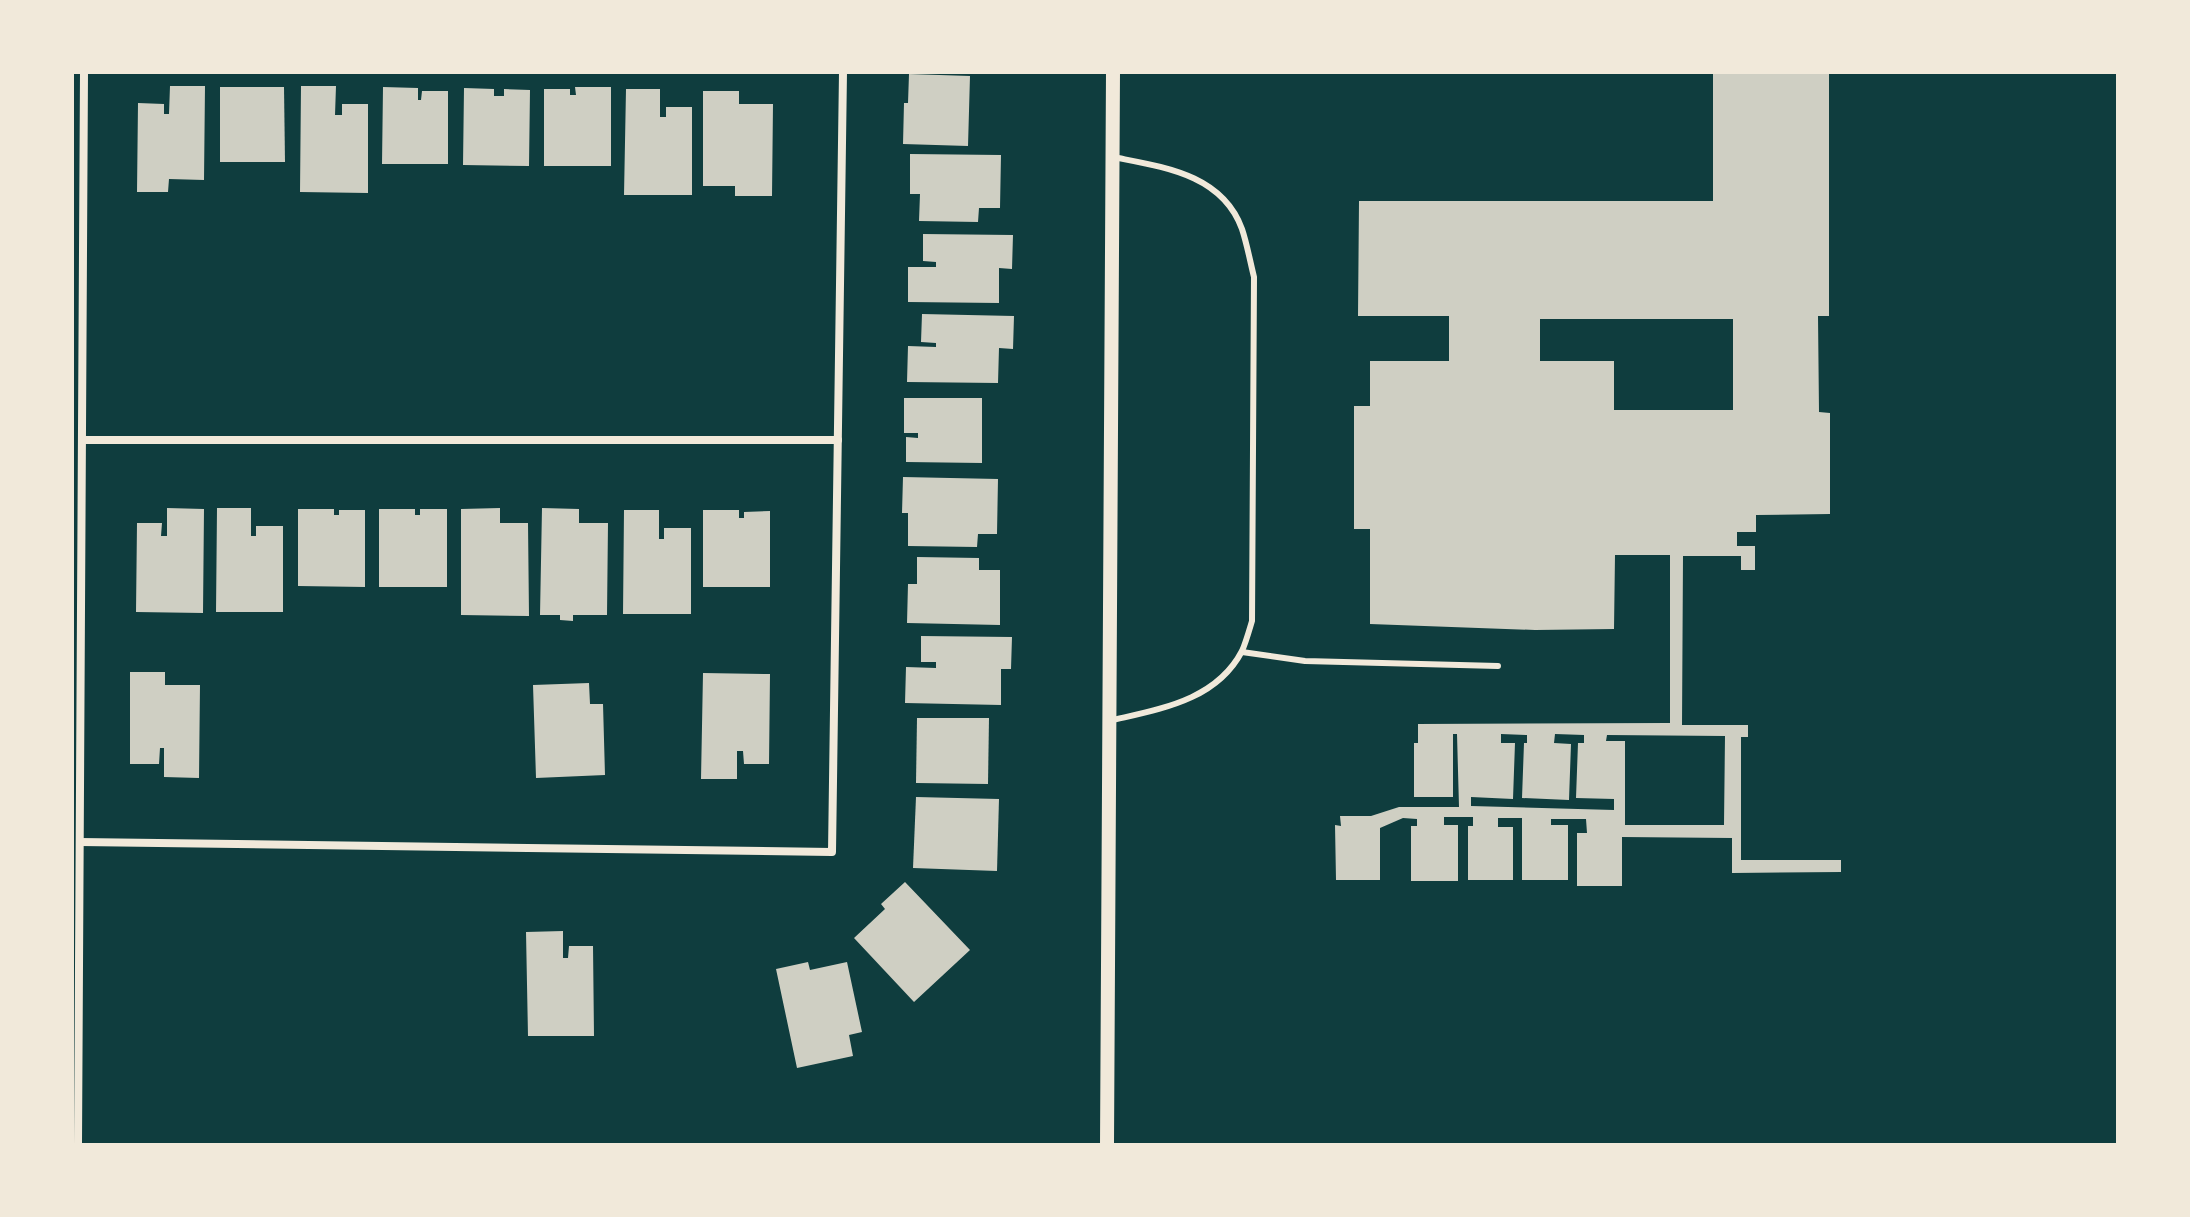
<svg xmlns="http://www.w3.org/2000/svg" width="2190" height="1217" font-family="'PT Sans',sans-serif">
	<rect width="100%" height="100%" fill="#0f3d3e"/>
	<g fill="#cfcfc3" fill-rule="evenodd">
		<path d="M1713,72H1829V316H1818L1819,412L1830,413V514L1756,515V532H1737V546H1755V570H1741V556H1683L1682,725H1748V737H1741V860H1841V872L1732,873V838L1622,837V886H1577V833H1587L1586,819H1551V825H1568V880H1522V818H1498V827H1513V880H1468V826H1473V817H1444V825H1458V881H1411V826H1417V819L1403,818L1380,828V880H1336L1335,825L1341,826L1340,816H1371L1399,807H1459L1457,734H1453V797H1414V743H1418V724L1670,723V555H1615L1614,629L1535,630L1370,624V529H1354V406H1370V361H1449V316H1358L1359,201H1713ZM1540,319H1733V410H1614V361H1540ZM1501,734L1527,735V743H1524L1522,798L1569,800L1571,744L1554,743L1555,734L1584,735V743H1578L1576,798L1614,799V810L1471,806V797L1513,799L1515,743H1501ZM1607,735L1725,736L1724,825H1625V741H1606Z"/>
		<polygon points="909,74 970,76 968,146 903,144 904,103 908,103"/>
		<polygon points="170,86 205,86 204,180 169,179 168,192 137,192 138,103 164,104 164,114 169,114"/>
		<polygon points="301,86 336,86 335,115 342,115 342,104 368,104 368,193 300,192"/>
		<polygon points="220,87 284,87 285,162 220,162"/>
		<polygon points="383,87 418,88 418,100 421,100 422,91 448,91 448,164 382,164"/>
		<polygon points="575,87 611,87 611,166 544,166 544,89 570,89 570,95 576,95"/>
		<polygon points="464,88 494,89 494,96 504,96 504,89 530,90 529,166 463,165"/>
		<polygon points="626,89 660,89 660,117 666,117 666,107 692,107 692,195 624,195"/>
		<polygon points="703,91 739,91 739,104 773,104 772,196 735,196 735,186 703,186"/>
		<polygon points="910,154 1001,155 1000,208 979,208 978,222 919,221 920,194 910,194"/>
		<polygon points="923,234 1013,235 1012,269 999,268 999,303 908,302 908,267 936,267 936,262 923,261"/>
		<polygon points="922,314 1014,316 1013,349 999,348 998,383 907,382 908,346 936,347 936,343 921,342"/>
		<polygon points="904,398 982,398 982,463 906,462 906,437 918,438 918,433 904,433"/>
		<polygon points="903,477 998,479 997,534 978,534 977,547 908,546 908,513 902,513"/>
		<polygon points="167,508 204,509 203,613 136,612 137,523 162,523 161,536 167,536"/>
		<polygon points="217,508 251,508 251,536 256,536 256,526 283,526 283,612 216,612"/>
		<polygon points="500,508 500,523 528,523 529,616 461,615 461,509"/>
		<polygon points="542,508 579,509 579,523 608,523 607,615 573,615 573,621 560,620 560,615 540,615"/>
		<polygon points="298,509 334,509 334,515 339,515 339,510 365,510 365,587 298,586"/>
		<polygon points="379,509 415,509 415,515 420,515 420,509 447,509 447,587 379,587"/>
		<polygon points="624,510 659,510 659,539 664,539 664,528 691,528 691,614 623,614"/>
		<polygon points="703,510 739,510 739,518 744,518 744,512 770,511 770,587 703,587"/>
		<polygon points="917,557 979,558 979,570 1000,570 1000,625 907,623 908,584 917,584"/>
		<polygon points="921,636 1012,637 1011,669 1001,669 1001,705 905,703 906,667 936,668 936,662 921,662"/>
		<polygon points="130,672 165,672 165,685 200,685 199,778 164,777 164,748 160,748 159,764 130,764"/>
		<polygon points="703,673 770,674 769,764 744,764 743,751 737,751 737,779 701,779"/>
		<polygon points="589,683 590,704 603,704 605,775 536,778 533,685"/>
		<polygon points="917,718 989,718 988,784 916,783"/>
		<polygon points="916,797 999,799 997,871 913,868"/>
		<polygon points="905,882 970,950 914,1002 854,938 885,909 881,904"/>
		<polygon points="563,931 563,958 568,958 569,946 593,946 594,1036 528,1036 526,932"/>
		<polygon points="808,962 810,970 847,962 862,1032 849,1035 853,1056 797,1068 776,969"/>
	</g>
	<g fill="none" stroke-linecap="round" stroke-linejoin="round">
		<g stroke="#f1e9da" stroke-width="6">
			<polyline points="1242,652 1305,661 1498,666"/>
			<path d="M1109,721C1159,709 1216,701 1242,651C1246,642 1249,631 1252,621L1254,277C1250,261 1247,244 1242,229C1222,174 1163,167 1113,157"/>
		</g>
		<g stroke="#f1e9da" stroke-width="8">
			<polyline points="82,440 838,440"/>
			<polyline points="80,842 832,852 843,72"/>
			<polyline points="78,1145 84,72"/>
		</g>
		<polyline stroke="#f1e9da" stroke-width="14" points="1107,1145 1113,72"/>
	</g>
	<rect width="2190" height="1217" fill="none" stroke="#f1e9da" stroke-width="148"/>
</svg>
